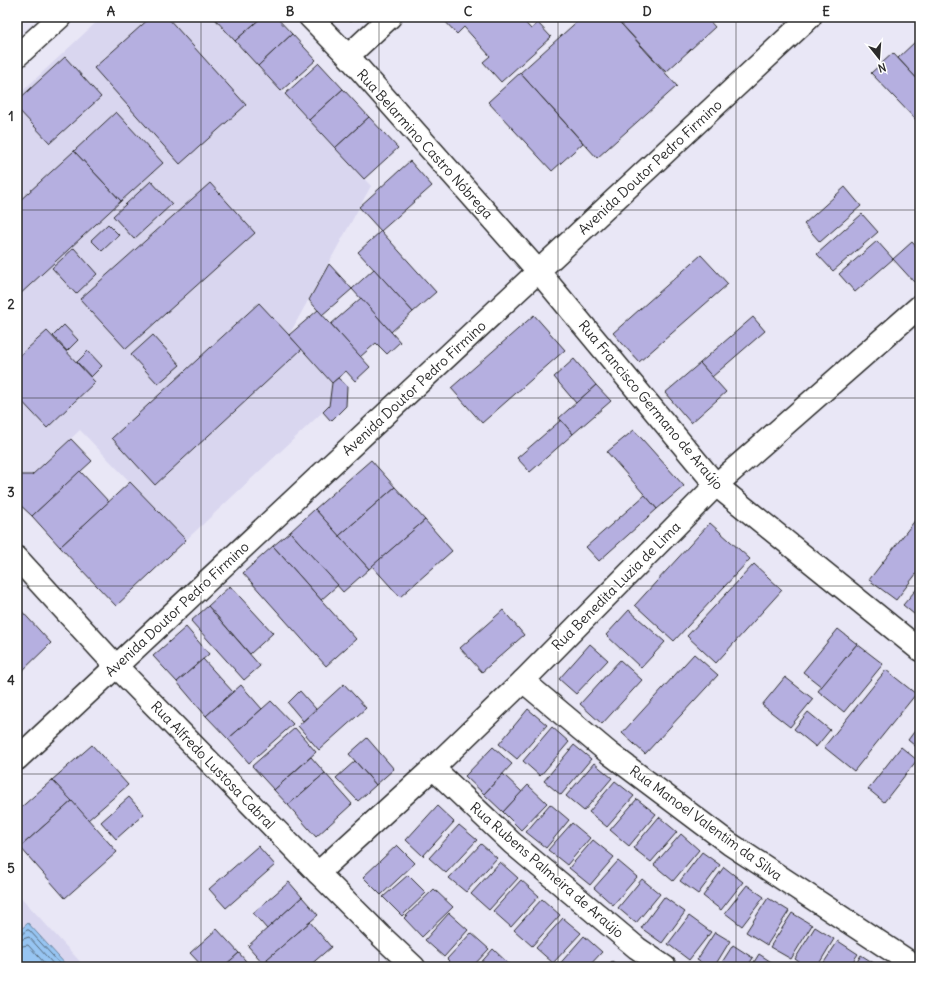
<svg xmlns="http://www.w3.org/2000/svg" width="937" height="984" font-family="Delius,sans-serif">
	<rect width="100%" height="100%" fill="#e9e7f6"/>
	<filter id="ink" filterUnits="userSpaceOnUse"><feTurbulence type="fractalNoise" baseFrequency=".025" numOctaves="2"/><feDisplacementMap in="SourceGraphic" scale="8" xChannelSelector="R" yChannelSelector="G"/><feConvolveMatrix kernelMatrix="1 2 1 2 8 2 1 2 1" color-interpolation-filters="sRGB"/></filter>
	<g filter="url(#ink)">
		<g fill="#d9d6ef">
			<polygon points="102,17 213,17 371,186 289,335 332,383 329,406 186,540 80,430 32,475 17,475 17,96"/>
			<polygon points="17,893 85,967 17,967"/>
		</g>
		<polygon fill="#97c5f2" stroke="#6c87a2" points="28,923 68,967 17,967 17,933"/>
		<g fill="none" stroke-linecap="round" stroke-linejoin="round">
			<g stroke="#56697b" stroke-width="1">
				<polyline points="17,936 21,935 27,930 29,930 63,967"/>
				<polyline points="17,941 29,937 56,967"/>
				<polyline points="17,947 28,945 48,967"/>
			</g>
		</g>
		<g fill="#b5afe0" stroke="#2b2b2b">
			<polygon points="151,17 167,17 246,105 180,164 94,68"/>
			<polygon points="216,17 262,17 235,41 215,19"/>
			<polygon points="262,17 276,17 292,34 258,66 235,41"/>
			<polygon points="346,17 356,17 351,22"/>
			<polygon points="441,17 520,17 531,29 538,23 551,37 501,82 483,62 490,56 464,27 457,34"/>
			<polygon points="582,17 615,17 677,86 597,158 520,73"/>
			<polygon points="615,17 706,17 715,27 666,72"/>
			<polygon points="292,34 316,60 281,91 258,66"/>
			<polygon points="916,41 920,45 920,82 898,58"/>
			<polygon points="893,53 920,82 920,124 871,73"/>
			<polygon points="65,57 101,97 50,143 17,108 17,101"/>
			<polygon points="319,63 343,89 309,120 285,94"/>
			<polygon points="520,73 583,143 552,171 488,102"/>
			<polygon points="343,89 369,117 335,148 309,120"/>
			<polygon points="116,112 163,163 121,201 74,151"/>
			<polygon points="369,117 398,148 364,179 335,148"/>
			<polygon points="74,151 121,201 17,297 17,203"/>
			<polygon points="410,161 432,186 381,231 359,207"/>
			<polygon points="151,181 172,204 134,239 113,216"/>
			<polygon points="210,183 255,233 126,349 80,299"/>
			<polygon points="845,187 861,206 820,242 804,224"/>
			<polygon points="862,214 878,232 833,271 817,254"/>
			<polygon points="108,224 119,235 102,251 91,240"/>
			<polygon points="381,231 436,292 413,312 358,252"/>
			<polygon points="877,241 893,259 855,292 839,274"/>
			<polygon points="912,242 920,251 920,277 914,282 893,259"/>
			<polygon points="74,248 97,274 76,294 52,268"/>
			<polygon points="701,255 728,284 639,362 613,333"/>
			<polygon points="329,264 352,289 322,315 309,300"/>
			<polygon points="374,269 413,312 391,332 352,289"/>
			<polygon points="361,298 400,342 387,354 376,343 360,357 331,324"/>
			<polygon points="259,303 302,349 155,485 112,438"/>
			<polygon points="318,310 370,367 355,381 346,371 332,383 289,335"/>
			<polygon points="534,315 565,350 482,423 451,388"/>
			<polygon points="753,317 765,331 712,377 700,363"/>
			<polygon points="64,325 78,340 67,351 53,336"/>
			<polygon points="47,331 95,382 47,428 17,396 17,358"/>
			<polygon points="153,335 180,365 158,384 131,355"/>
			<polygon points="88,351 102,366 91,377 77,362"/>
			<polygon points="574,359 596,385 576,403 554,377"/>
			<polygon points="700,363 726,392 691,423 665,393"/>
			<polygon points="338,378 347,386 346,406 331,421 323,412 329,406 332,383"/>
			<polygon points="596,385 611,401 573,434 559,418"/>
			<polygon points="561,420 573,434 530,472 517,458"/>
			<polygon points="634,430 684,486 657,509 607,452"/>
			<polygon points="71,439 92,461 32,516 17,502 17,475 32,475"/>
			<polygon points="371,460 395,487 339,536 315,509"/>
			<polygon points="80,471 109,502 60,547 32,516"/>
			<polygon points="130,482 186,540 116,606 60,547"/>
			<polygon points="395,487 425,520 369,569 339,536"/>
			<polygon points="645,495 657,509 599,561 586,547"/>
			<polygon points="315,509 369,569 343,592 290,532"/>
			<polygon points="920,514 920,569 896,600 869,580"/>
			<polygon points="425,520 452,551 400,597 372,566"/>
			<polygon points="710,523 750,559 674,641 635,605"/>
			<polygon points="290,532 338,585 321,600 273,546"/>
			<polygon points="273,546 356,639 326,666 243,573"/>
			<polygon points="754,564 782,590 716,663 687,636"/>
			<polygon points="920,585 920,619 903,605"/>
			<polygon points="230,586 273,633 250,654 208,606"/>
			<polygon points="17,606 51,643 17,676"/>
			<polygon points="208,606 260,666 244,680 191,621"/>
			<polygon points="503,610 524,635 482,672 460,648"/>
			<polygon points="629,610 665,642 641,668 606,635"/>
			<polygon points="186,627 209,654 177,682 153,656"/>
			<polygon points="838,629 857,644 822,687 803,672"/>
			<polygon points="590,644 608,660 576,694 559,679"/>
			<polygon points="857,644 883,664 844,712 818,691"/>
			<polygon points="694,654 718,675 645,754 622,733"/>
			<polygon points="203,659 233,692 206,716 177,682"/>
			<polygon points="620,660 642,680 602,724 580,704"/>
			<polygon points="886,670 916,694 854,771 824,747"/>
			<polygon points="785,677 813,699 790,727 762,705"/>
			<polygon points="344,684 366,708 319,750 298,726"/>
			<polygon points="241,685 262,709 228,739 206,716"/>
			<polygon points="300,691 316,709 303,721 288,703"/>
			<polygon points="271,701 293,724 249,763 228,739"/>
			<polygon points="528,709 547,725 517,759 499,744"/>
			<polygon points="808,712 830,730 816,747 794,729"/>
			<polygon points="920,724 920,750 908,740"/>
			<polygon points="552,727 569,742 540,776 523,761"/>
			<polygon points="295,728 316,752 274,790 252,766"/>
			<polygon points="367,738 394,769 376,785 349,754"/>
			<polygon points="92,745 128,785 88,820 52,780"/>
			<polygon points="574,745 591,759 561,795 544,781"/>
			<polygon points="493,747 512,764 484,794 465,776"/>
			<polygon points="901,747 917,760 884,802 868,789"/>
			<polygon points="311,757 325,773 288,805 274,790"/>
			<polygon points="355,761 376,785 358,801 336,778"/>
			<polygon points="594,763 612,778 584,811 566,796"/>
			<polygon points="325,773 352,804 316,837 288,805"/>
			<polygon points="503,774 522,792 503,812 484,794"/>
			<polygon points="52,780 72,801 20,847 17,844 17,811"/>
			<polygon points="615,781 634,796 607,827 589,812"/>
			<polygon points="528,785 547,803 521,830 503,812"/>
			<polygon points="129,797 144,814 116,839 101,822"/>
			<polygon points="637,799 656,814 629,846 610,830"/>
			<polygon points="72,801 117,852 65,898 20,847"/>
			<polygon points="550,804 569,820 546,848 526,832"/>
			<polygon points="437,806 454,822 423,856 406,840"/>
			<polygon points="659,817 677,832 651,862 633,848"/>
			<polygon points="572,823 590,838 567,865 548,850"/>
			<polygon points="459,825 477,840 446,873 429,858"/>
			<polygon points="681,834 699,850 673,881 654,865"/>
			<polygon points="593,840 614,857 590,885 569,868"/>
			<polygon points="481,844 497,858 466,892 449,878"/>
			<polygon points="397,845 415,863 381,895 363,877"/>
			<polygon points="258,846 275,865 226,908 209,889"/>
			<polygon points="702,852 720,865 698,894 680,881"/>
			<polygon points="618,861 637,877 613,905 594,888"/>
			<polygon points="500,862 518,878 489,910 471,894"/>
			<polygon points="724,867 743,882 721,910 703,896"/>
			<polygon points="408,875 426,893 402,916 383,897"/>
			<polygon points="642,879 660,894 636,923 618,908"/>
			<polygon points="521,880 539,896 511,927 493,911"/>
			<polygon points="289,882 302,897 267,929 253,913"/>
			<polygon points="747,885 764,897 742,926 725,913"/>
			<polygon points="434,889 453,907 422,937 404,918"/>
			<polygon points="302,897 318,915 263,963 248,946"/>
			<polygon points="664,897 685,912 662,943 641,928"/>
			<polygon points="768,898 789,911 767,945 746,932"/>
			<polygon points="542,899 560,915 532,946 514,930"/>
			<polygon points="449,913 468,930 444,957 425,940"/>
			<polygon points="792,913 812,925 791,959 770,947"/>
			<polygon points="689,916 711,932 689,960 668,944"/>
			<polygon points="563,918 581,933 553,963 536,948"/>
			<polygon points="310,922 331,947 308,967 274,967 267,959"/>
			<polygon points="815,927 834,939 817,967 806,967 795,959"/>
			<polygon points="217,929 239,953 223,967 203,967 190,953"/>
			<polygon points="715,932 730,941 714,967 708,967 697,960"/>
			<polygon points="471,933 489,949 472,967 455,967 447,959"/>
			<polygon points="584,936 602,952 588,967 557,967"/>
			<polygon points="838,941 858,954 849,967 821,967"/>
			<polygon points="733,945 753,958 747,967 719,967"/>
			<polygon points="493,949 512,967 477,967"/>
			<polygon points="239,953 251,967 223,967"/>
			<polygon points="759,954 779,967 751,967"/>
			<polygon points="861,955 880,967 854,967"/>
			<polygon points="612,961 620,967 607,967"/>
		</g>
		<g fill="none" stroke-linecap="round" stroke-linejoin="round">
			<g stroke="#2b2b2b" stroke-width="25">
				<g id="minor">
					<polyline points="310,17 348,56 539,272 716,485 920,650"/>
					<polyline points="17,56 60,17"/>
					<polyline points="348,56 390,17"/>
					<polyline points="17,558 116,666 318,873 380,935 414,967"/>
					<polyline points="523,681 609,753 730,844 917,967"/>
					<polyline points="433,768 512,843 637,948 665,967"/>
					<polyline points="318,873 433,768 523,681 716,485 920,306"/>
				</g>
			</g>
			<g stroke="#2b2b2b" stroke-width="25">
				<polyline id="major" points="17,759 810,17"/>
			</g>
			<use href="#minor" stroke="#fff" stroke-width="22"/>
			<use href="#major" stroke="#fff" stroke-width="22"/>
		</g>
	</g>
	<path fill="none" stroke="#2b2b2b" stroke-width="1" stroke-opacity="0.55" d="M201,17V967M379,17V967M558,17V967M736,17V967M17,210H920M17,398H920M17,586H920M17,774H920"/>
	<g text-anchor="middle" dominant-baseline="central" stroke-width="3" stroke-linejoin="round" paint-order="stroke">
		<g font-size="14" fill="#2b2b2b" stroke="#fff">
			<text transform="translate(425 144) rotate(48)">Rua Belarmino Castro Nóbrega</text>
			<text transform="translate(650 167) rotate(-43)">Avenida Doutor Pedro Firmino</text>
			<text transform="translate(414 388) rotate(-43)">Avenida Doutor Pedro Firmino</text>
			<text transform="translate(651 405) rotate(50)">Rua Francisco Germano de Araújo</text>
			<text transform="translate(616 586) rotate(-45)">Rua Benedita Luzia de Lima</text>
			<text transform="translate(177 609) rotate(-43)">Avenida Doutor Pedro Firmino</text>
			<text transform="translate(213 765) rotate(46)">Rua Alfredo Lustosa Cabral</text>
			<text transform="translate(706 823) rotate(36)">Rua Manoel Valentim da Silva</text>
			<text transform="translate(547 870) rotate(41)">Rua Rubens Palmeira de Araújo</text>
		</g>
	</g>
	<rect width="937" height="984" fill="none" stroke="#fff" stroke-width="44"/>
	<g transform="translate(879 58) rotate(163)" stroke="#ffffff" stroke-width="3" paint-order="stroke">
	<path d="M0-3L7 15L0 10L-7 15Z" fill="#2b2b2b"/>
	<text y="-6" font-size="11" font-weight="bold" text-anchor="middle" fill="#2b2b2b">N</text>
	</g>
	<rect x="22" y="22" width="893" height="940" fill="none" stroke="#2b2b2b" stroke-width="1.5"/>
	<g font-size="13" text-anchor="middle" font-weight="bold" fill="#2b2b2b">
		<text x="111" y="16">A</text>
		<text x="290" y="16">B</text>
		<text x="468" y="16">C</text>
		<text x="647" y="16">D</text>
		<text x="826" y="16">E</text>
		<text x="11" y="121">1</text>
		<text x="11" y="309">2</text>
		<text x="11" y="497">3</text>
		<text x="11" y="685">4</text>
		<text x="11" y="873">5</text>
	</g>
</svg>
